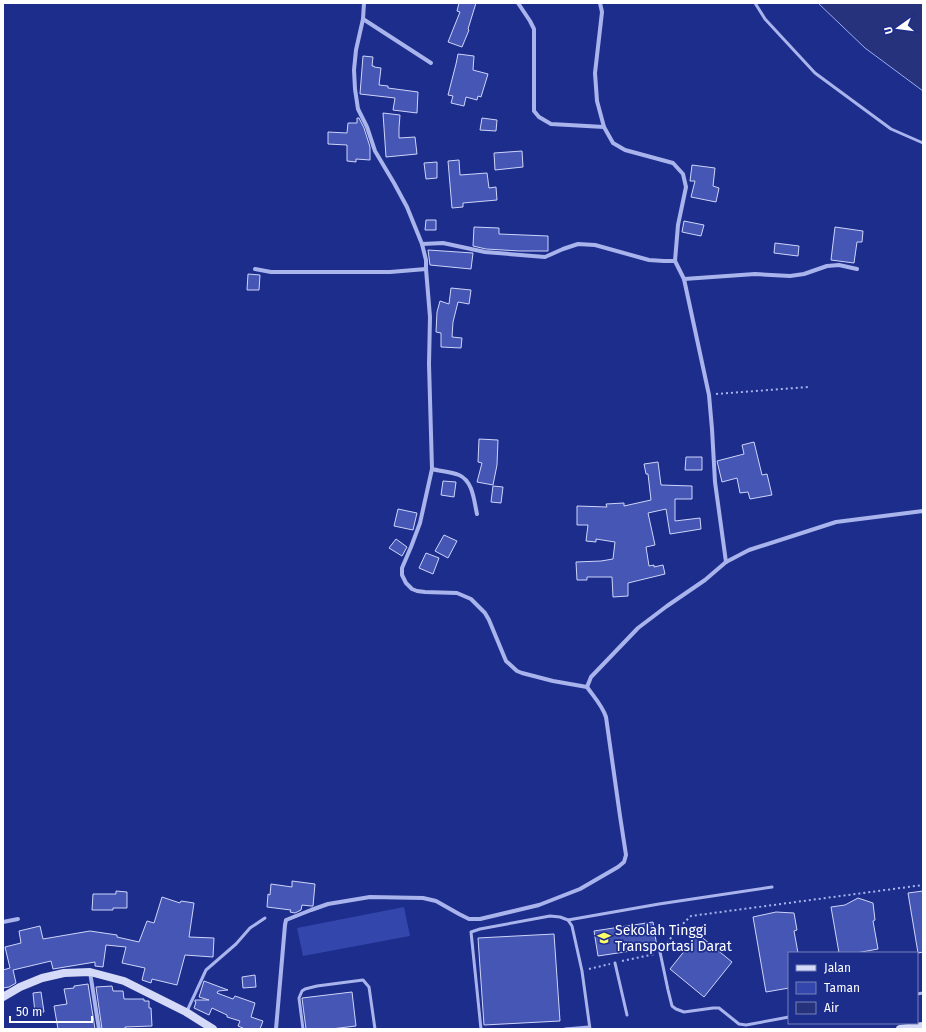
<svg xmlns="http://www.w3.org/2000/svg" width="926" height="1032" font-family="'Fira Sans',sans-serif">
	<rect width="100%" height="100%" fill="#1d2d8c"/>
	<polygon fill="#3346ac" points="404,907 410,936 303,956 297,928"/>
	<polygon fill="#26327b" stroke="#9caaef" points="818,3 923,3 923,91 865,48"/>
	<g fill="#4556b4" stroke="#ced5f9">
		<polygon points="459,3 476,3 468,29 469,30 462,47 448,42 460,12 457,11"/>
		<polygon points="458,54 474,56 473,70 488,74 481,97 478,96 477,100 466,97 464,106 451,103 453,96 448,95 456,64"/>
		<polygon points="363,56 373,57 372,66 374,66 374,67 381,68 379,85 388,86 388,88 418,92 417,113 393,110 395,98 360,94"/>
		<polygon points="383,113 400,115 399,128 399,138 415,137 417,154 386,157"/>
		<polygon points="357,118 359,118 364,128 370,147 370,160 356,159 356,162 347,161 347,145 328,144 328,132 347,133 348,123 357,123"/>
		<polygon points="482,118 497,120 496,131 480,130"/>
		<polygon points="522,151 523,167 495,170 494,153"/>
		<polygon points="459,160 460,175 487,173 489,188 496,187 497,200 463,203 463,207 452,208 448,161"/>
		<polygon points="437,162 437,178 426,179 424,163"/>
		<polygon points="692,165 715,168 713,186 719,188 716,202 691,197 695,181 690,181"/>
		<polygon points="426,220 436,220 436,230 425,230"/>
		<polygon points="684,221 704,225 701,236 682,232"/>
		<polygon points="474,227 499,228 499,234 548,236 548,251 520,251 486,249 473,246"/>
		<polygon points="835,227 863,231 862,242 857,242 854,263 831,260"/>
		<polygon points="775,243 799,246 798,256 774,253"/>
		<polygon points="428,250 473,253 471,269 430,265"/>
		<polygon points="248,274 260,275 259,290 247,290"/>
		<polygon points="451,288 471,290 469,304 458,302 453,322 452,337 462,338 461,348 441,347 441,333 436,332 437,312 440,301 449,304"/>
		<polygon points="479,439 498,440 497,465 493,485 477,482 482,463 478,462"/>
		<polygon points="754,442 762,475 767,474 772,495 750,499 748,492 740,493 737,478 722,482 717,461 744,454 742,445"/>
		<polygon points="686,457 702,457 702,470 685,470"/>
		<polygon points="658,462 661,485 692,486 692,499 675,499 675,521 700,518 701,529 670,534 666,509 648,513 655,545 646,547 649,566 654,565 654,567 663,565 665,574 628,583 628,596 613,597 612,577 587,577 587,580 577,580 576,562 601,561 613,559 615,542 596,539 596,542 586,541 588,525 577,525 577,506 607,507 606,504 624,503 624,506 651,500 648,474 646,474 644,464"/>
		<polygon points="443,481 456,482 454,497 441,495"/>
		<polygon points="493,486 503,487 501,503 491,502"/>
		<polygon points="398,509 417,513 413,530 394,526"/>
		<polygon points="444,535 457,541 448,558 435,551"/>
		<polygon points="396,539 407,547 402,556 389,548"/>
		<polygon points="426,553 439,558 433,574 419,568"/>
		<polygon points="292,881 315,884 313,906 311,906 302,905 301,910 295,913 290,912 291,910 267,907 268,894 270,895 271,884 292,887"/>
		<polygon points="116,891 127,892 127,908 113,908 113,910 92,910 93,894 116,894"/>
		<polygon points="923,891 923,952 918,953 908,893"/>
		<polygon points="162,897 180,903 181,901 194,903 189,937 214,938 213,957 185,955 177,985 152,979 151,983 142,980 145,968 122,963 126,947 106,945 103,967 95,966 95,962 53,969 51,961 13,970 16,983 9,987 3,988 3,970 10,968 5,947 21,943 19,931 40,926 43,939 90,931 117,935 117,937 139,942 147,921 154,923"/>
		<polygon points="858,898 873,903 875,920 873,921 878,949 856,953 839,953 831,907 845,905"/>
		<polygon points="776,912 794,913 797,930 794,931 798,953 789,953 789,988 766,992 753,917"/>
		<polygon points="653,922 657,947 598,956 594,931"/>
		<polygon points="554,934 560,1021 484,1025 478,938"/>
		<polygon points="698,934 732,962 704,997 670,969"/>
		<polygon points="255,975 256,987 243,988 242,977"/>
		<polygon points="204,981 228,990 218,991 217,993 233,999 235,996 255,1003 251,1017 263,1021 260,1029 245,1029 238,1026 240,1021 227,1017 227,1015 212,1008 209,1015 194,1008 196,1002 195,1002 195,1000 209,1000 199,997"/>
		<polygon points="88,984 95,1029 58,1029 54,1006 67,1004 64,989 74,988 74,986"/>
		<polygon points="112,986 113,991 123,991 124,999 144,999 144,1001 149,1001 149,1008 151,1008 152,1026 125,1027 125,1029 102,1029 96,987"/>
		<polygon points="41,992 44,1012 35,1013 33,993"/>
		<polygon points="352,992 356,1026 331,1029 306,1029 302,998"/>
	</g>
	<g fill="none" stroke-linecap="round" stroke-linejoin="round">
		<g stroke="#a9b4ed" stroke-width="2" stroke-dasharray="2 3" stroke-linecap="butt">
			<polyline points="716,394 809,387"/>
			<path d="M664,947C672,936 681,925 691,916L923,885"/>
			<polyline points="622,961 655,954"/>
			<polyline points="589,969 610,964"/>
		</g>
		<g stroke="#a9b4ed" stroke-width="3">
			<polyline points="755,3 765,19 815,73 891,129 923,143"/>
			<polyline points="568,920 659,904 772,887"/>
			<polyline points="660,952 668,990 672,1006 676,1009 684,1012 713,1008 719,1008 739,1024 746,1025 789,1017"/>
			<polyline points="615,963 627,1015"/>
			<polyline points="917,994 923,993"/>
			<polyline points="187,1011 206,970 236,944 250,928 265,918"/>
			<polyline points="303,1029 299,998 302,991 305,989 317,986 363,980 369,987 375,1029"/>
			<polyline points="481,1029 471,932 480,929 550,916 560,917 568,920 572,926 582,971 590,1029"/>
			<polyline points="565,1029 589,1027"/>
		</g>
		<g stroke="#a9b4ed" stroke-width="4">
			<polyline points="518,3 530,21 534,29 534,111 539,117 551,124 604,127"/>
			<polyline points="600,3 602,12 595,73 597,101 604,127 613,143 625,150 673,163 683,174 686,187 678,225 675,261 684,279 709,395 712,429 715,482 726,562"/>
			<polyline points="363,19 431,63"/>
			<polyline points="422,244 443,243 485,252 545,257 563,249 578,244 595,245 649,260 664,261 675,261"/>
			<polyline points="255,269 271,272 390,272 426,269"/>
			<polyline points="684,279 755,274 790,276 804,274 827,266 839,265 857,269"/>
			<path d="M432,469C440,471 451,472 459,475C473,481 474,501 477,514"/>
			<polyline points="587,687 591,677 638,628 667,606 705,580 726,562 749,550 836,522 923,511"/>
			<polyline points="3,922 18,919"/>
			<polyline points="90,972 99,1029"/>
			<path d="M276,1029L285,925L286,920L311,910L328,904L370,897L423,898L436,901L459,914L469,919H480L539,905L580,889L618,867L624,862L626,855L620,816L606,717C602,705 594,697 587,687L553,681L522,673L517,671L506,661L489,620L485,613L471,599L457,593L425,592L417,591L412,589L406,583L402,575V568L411,547L420,523L432,469L429,364L430,317L426,269V260L422,244L407,207L394,183L375,151L367,127L358,109L355,89L354,70L356,50L363,19L364,3"/>
		</g>
		<g stroke="#d5daf9" stroke-width="8">
			<polyline points="3,997 20,987 42,978 64,973 90,972 124,981 186,1012 213,1029"/>
			<polyline points="900,1029 923,1026"/>
		</g>
	</g>
	<defs>
		<g id="university-bare" transform="scale(1.08)"><path d="M0-5L7-2L0 1L-7-2ZM-4 1L0 2.5L4 1V4Q0 6-4 4Z" fill="#fcfd67" stroke="#1d2d8c" stroke-width="2.5" paint-order="stroke"/></g>
	</defs>
	<g fill-rule="evenodd">
		<use href="#university-bare" x="604" y="938"/>
	</g>
	<g text-anchor="middle" dominant-baseline="central" stroke-width="3.5" stroke-linejoin="round" paint-order="stroke">
		<g font-size="14" fill="#fff" stroke="#1d2d8c" text-anchor="start">
			<text x="615" y="930">Sekolah Tinggi<tspan x="615" dy="16">Transportasi Darat</tspan></text>
		</g>
	</g>
	<rect width="926" height="1032" fill="none" stroke="#ffffff" stroke-width="8"/>
	<rect x="788" y="952" width="130" height="72" fill="#1d2d8c" stroke="#7781ba"/>
	<rect x="796" y="965" width="20" height="6" fill="#d5daf9" stroke="#7781ba"/>
	<text x="824" y="972" font-size="12" fill="#ffffff">Jalan</text>
	<rect x="796" y="982" width="20" height="12" fill="#3346ac" stroke="#7781ba"/>
	<text x="824" y="992" font-size="12" fill="#ffffff">Taman</text>
	<rect x="796" y="1002" width="20" height="12" fill="#26327b" stroke="#7781ba"/>
	<text x="824" y="1012" font-size="12" fill="#ffffff">Air</text>
	<g transform="translate(898 28) rotate(256)" stroke="#1d2d8c" stroke-width="3" paint-order="stroke">
	<path d="M0-3L7 15L0 10L-7 15Z" fill="#ffffff"/>
	<text y="-6" font-size="11" font-weight="bold" text-anchor="middle" fill="#ffffff">U</text>
	</g>
	<path d="M10 1016v6h82v-6" fill="none" stroke="#ffffff" stroke-width="2"/>
	<text x="16" y="1016" font-size="12" fill="#ffffff" stroke="#1d2d8c" stroke-width="3" paint-order="stroke">50 m</text>
</svg>
